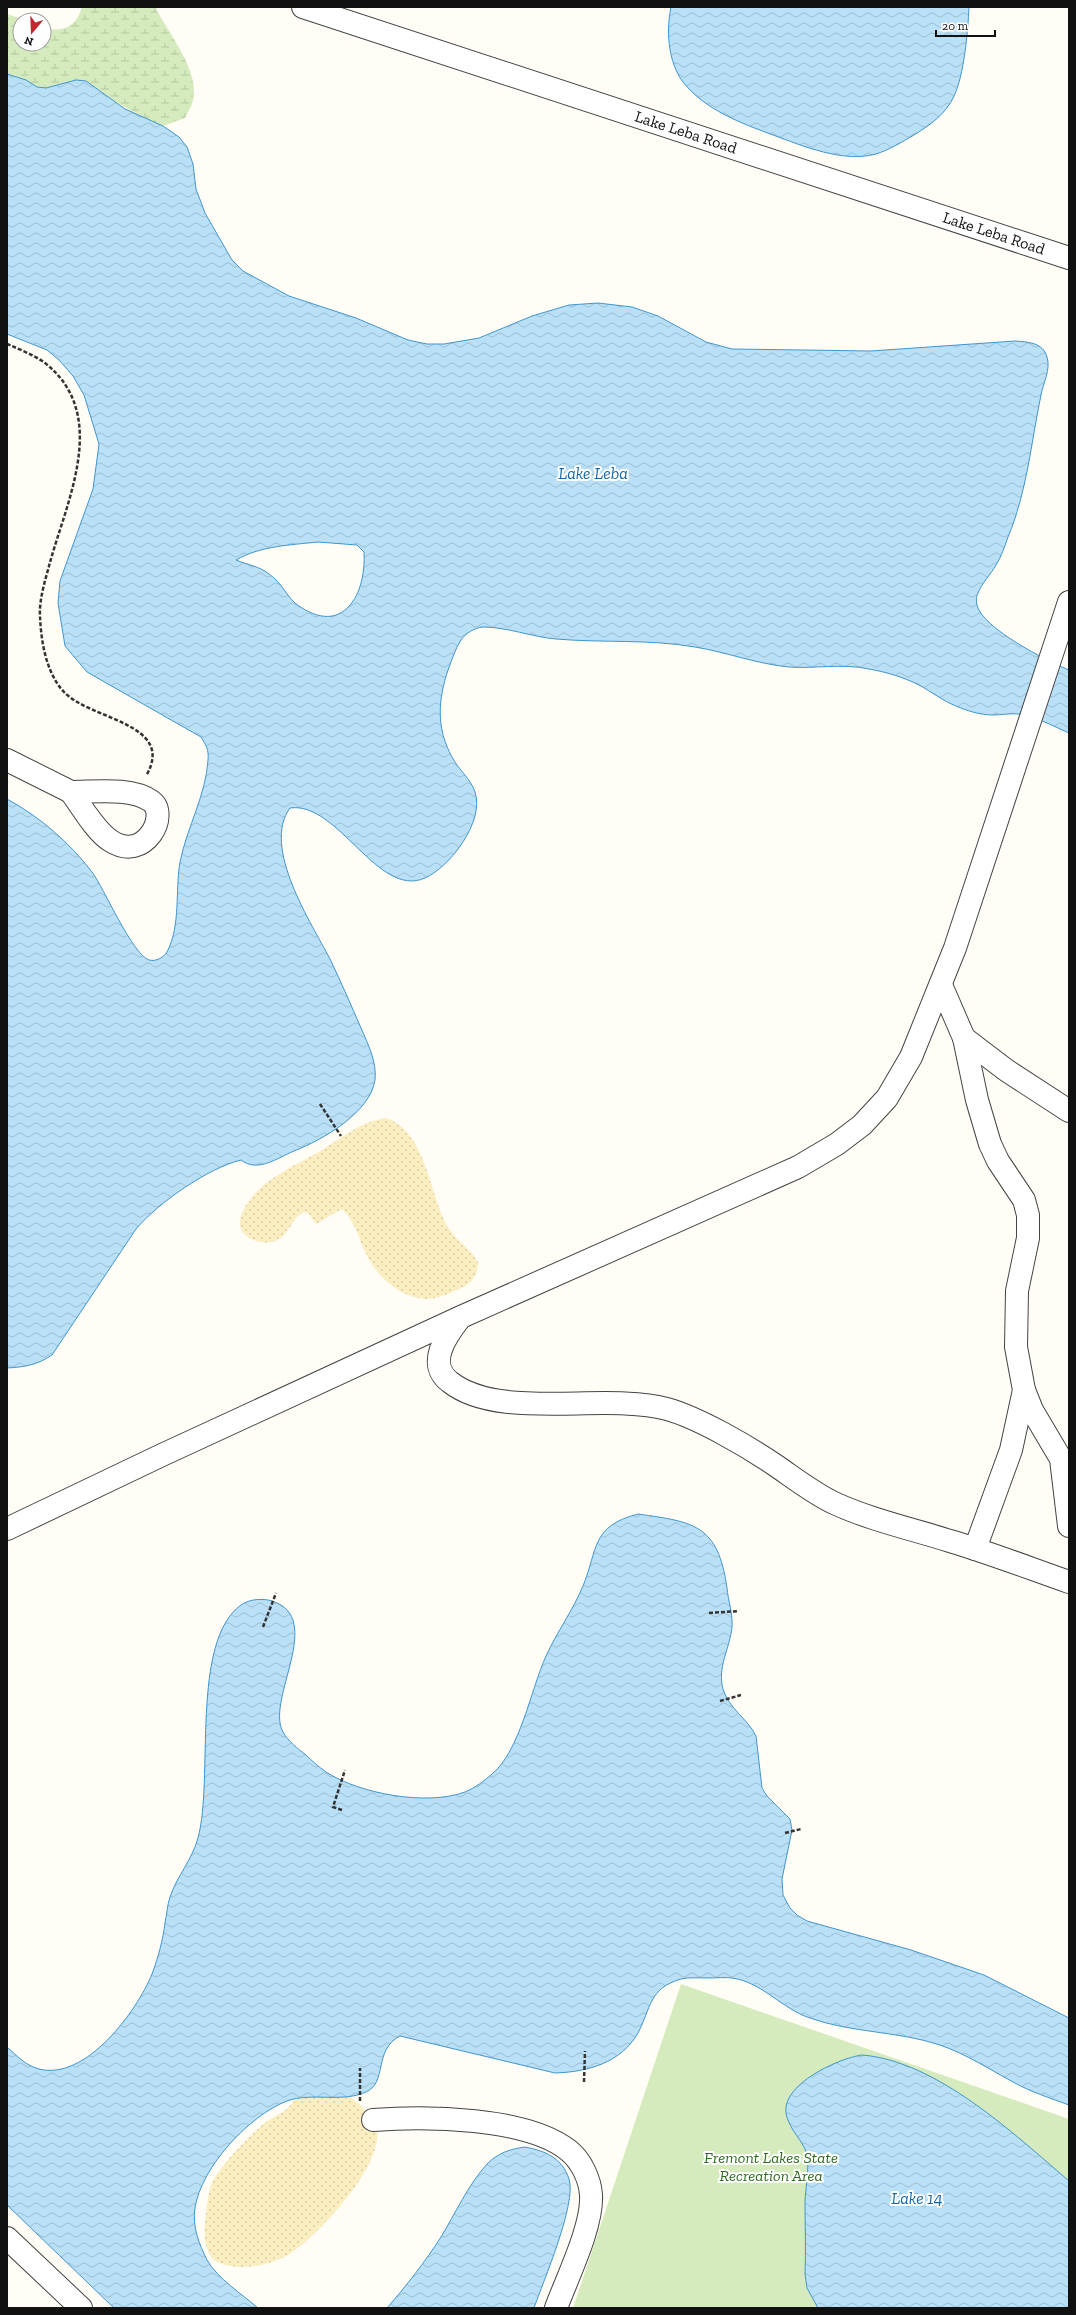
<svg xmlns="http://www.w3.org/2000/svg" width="1076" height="2315" font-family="'Zilla Slab',serif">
	<defs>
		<pattern id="wetland-marsh" width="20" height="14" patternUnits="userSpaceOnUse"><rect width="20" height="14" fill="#d5ebbd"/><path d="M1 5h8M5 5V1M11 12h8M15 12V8" fill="none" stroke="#b6c8a1"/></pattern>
		<pattern id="sand-dots" width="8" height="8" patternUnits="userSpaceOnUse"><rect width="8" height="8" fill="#fbeec1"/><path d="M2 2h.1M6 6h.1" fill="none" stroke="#d6cba5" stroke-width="1.8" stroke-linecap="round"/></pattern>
		<pattern id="water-waves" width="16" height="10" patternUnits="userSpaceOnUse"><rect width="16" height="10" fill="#b9e0f7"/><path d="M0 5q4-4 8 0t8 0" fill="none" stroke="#9ebfd3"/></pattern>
	</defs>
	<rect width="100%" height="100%" fill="#fffdf5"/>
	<path fill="url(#wetland-marsh)" d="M82,7H155C168,33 203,74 192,104C190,109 187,113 185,118L163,126C132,113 105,95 76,80C65,83 46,92 36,86C26,82 19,76 7,74V14L25,20H20V44H44V28C63,33 77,26 82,7Z"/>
	<g fill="url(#sand-dots)">
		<path d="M386,1118C427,1132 429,1195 448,1227C456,1241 470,1248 478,1262C478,1275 472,1284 459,1289C450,1293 438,1299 427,1299C401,1298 377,1277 366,1254C358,1238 356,1222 342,1209L316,1224L309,1214L304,1212C291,1218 289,1236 275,1241C268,1244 257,1242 251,1239C242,1234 238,1227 241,1216C253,1182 294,1167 322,1150C343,1137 360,1122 386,1118Z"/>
		<path d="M349,2096C360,2105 374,2115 377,2130C383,2166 318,2235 291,2253C277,2262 258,2267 242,2267C233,2267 220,2265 213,2259C204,2249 204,2234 205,2222C207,2209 207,2195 212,2183C218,2169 247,2138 259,2128C266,2121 276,2116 284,2111C289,2108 293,2101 297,2099C313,2094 332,2096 349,2096Z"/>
	</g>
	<polygon fill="#d5ebbd" points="681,1984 1069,2119 1069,2308 573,2308"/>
	<g fill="url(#water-waves)" stroke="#3f96cf" fill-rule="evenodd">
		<path d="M671,7H969C968,30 964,76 954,96C946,114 930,125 914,135C902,142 889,150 876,154C843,163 803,146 773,135C741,123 705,110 683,82C668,62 666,31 671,7Z"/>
		<path d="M7,74L26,80L37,87L46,88L76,80L86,81L125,109L163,126L179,137L187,147L193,164L196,189L205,213L232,260L243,271L289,296L356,318L408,340L427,344H444L479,338L532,316L569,305L598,303L632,307L658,316L706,342L732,349L871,351L1015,341C1027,342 1043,342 1047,357C1051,370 1043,383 1041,395C1031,443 1027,492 1008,537C1005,546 1001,557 996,565C991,574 982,583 978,593C976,596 976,601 977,605C982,628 1047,661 1069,670V733C1053,726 1037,717 1019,714C1010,713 1002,715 993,715C981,715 967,711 956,706C943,701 932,692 919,685C903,677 886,672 869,669C842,663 815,669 789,667C757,664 726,652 695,647C649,639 603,643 556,639C532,637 507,627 483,627C474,628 466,633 461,640C455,649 452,660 448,670C438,700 436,728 452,757C458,769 471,779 475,792C485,821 450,867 425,878C378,899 338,801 290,808C261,847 312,924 330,959C341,982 351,1005 361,1028C368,1044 377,1062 375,1080C370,1113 322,1140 294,1151C277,1158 258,1173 241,1160C208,1168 158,1203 136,1229L52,1355C37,1365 25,1367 7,1368V799C40,817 69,842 92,872C104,888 132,954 149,960C156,962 164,957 167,952C181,925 175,891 180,862C187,827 206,795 208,760C209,750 206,745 201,737L87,672L65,646L58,603L60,581L93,489L99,444L84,395L73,376L59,360L47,350L7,334ZM318,542L357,545L364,552C365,569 362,590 351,604C335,624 313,617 295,603C286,595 282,583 269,574C259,566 248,565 236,560C260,546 290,545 318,542Z"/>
		<path d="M638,1514C695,1522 718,1525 727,1588C728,1600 733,1614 732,1627C730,1648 717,1667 723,1689C729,1709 748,1719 756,1736L762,1788L767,1796L790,1819L792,1830L782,1879L783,1895L790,1908L797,1915L807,1921L911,1950L984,1975L1069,2018V2105C1050,2098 1031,2092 1013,2082C989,2069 966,2054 940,2045C898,2031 852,2033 810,2018C782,2009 762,1982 732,1978C725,1977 716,1978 708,1978C700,1978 689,1977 681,1979C649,1988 651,2008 638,2033C621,2063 587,2072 555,2073L400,2036C373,2050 388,2082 366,2092C342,2103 312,2092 287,2101C250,2115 201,2167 195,2208C192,2226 199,2244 207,2260C218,2279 242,2294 258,2308H114L7,2205V2047C17,2056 25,2065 39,2069C86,2081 137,2011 152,1974C158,1958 163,1940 165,1923C167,1914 167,1906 170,1897C177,1876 192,1860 198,1838C214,1779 190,1642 241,1605C249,1599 263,1598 272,1601C326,1618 265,1700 283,1732C288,1741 298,1749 306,1755C312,1761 319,1767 326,1772C360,1794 427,1806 465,1792C475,1788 484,1781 492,1774C520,1751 531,1689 546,1656C557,1632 573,1610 583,1586C598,1549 591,1526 638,1514Z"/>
		<path d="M862,2055C937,2061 1014,2134 1069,2181V2308H818L807,2288L805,2274C806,2249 805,2225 805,2200C806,2187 808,2174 808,2160C806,2143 794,2136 788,2120C773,2087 839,2058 862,2055Z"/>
		<path d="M525,2147C546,2151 562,2158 569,2179C577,2203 543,2282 534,2308H387C406,2286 425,2262 441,2237C455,2214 468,2185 487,2164C498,2153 510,2149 525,2147Z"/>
	</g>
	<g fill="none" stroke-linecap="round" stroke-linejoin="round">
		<g stroke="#444" stroke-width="24">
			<g id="minor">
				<polyline points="303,7 1069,258"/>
				<polyline points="7,760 71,792"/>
				<path d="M71,792C95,792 131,787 151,801C170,814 145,863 111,841C96,832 81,806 71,792Z"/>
				<polyline points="941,985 964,1038 1006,1070 1069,1111"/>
				<polyline points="964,1038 977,1100 990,1144 998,1161 1024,1200 1028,1215 1028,1238 1017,1291 1016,1347 1024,1390 1032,1410 1061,1459 1069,1526"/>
				<path d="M460,1318C446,1336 426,1364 450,1382C499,1421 605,1392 667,1409C699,1418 747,1446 775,1465C794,1478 813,1493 834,1503C871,1520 912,1529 950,1541C990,1553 1029,1568 1069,1582"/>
				<polyline points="7,1529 162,1455 461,1317 798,1167 837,1144 862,1125 887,1098 911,1057 955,948 1069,602"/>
				<polyline points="975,1549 1011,1450 1024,1390"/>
				<path d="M373,2120C426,2116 526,2117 568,2150C581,2160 590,2179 591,2195C593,2226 567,2278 556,2308"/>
				<polyline points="7,2238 81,2308"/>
			</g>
		</g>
		<g stroke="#333" stroke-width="2.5" stroke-dasharray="4 2" stroke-linecap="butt">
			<path d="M7,344C19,349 34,355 45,363C111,415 66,502 49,566C45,581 39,600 40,616C41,641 46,673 64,692C90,720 177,723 146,776"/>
			<polyline points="320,1104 341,1136"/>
			<polyline points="709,1613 739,1611"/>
			<polyline points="263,1627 276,1593"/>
			<polyline points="720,1701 741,1695"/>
			<polyline points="342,1810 333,1807 345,1770"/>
			<polyline points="785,1833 801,1829"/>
			<polyline points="584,2082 585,2051"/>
			<polyline points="360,2101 360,2068"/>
		</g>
		<use href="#minor" stroke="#fff" stroke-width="22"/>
	</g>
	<g text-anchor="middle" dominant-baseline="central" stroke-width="4" stroke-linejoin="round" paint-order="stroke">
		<g font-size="16" fill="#111" stroke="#fff">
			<text transform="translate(686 132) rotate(18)">Lake Leba Road</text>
			<text transform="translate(994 233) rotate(18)">Lake Leba Road</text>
		</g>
		<g font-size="16" font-style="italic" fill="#2f6b1f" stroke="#fff">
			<text x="771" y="2157">Fremont Lakes State<tspan x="771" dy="18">Recreation Area</tspan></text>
		</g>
		<g font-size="17" font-style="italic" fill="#1768a6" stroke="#fff">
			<text x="593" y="473">Lake Leba</text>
			<text x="917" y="2198">Lake 14</text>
		</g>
	</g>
	<rect width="1076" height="2315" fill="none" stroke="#111111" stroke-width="16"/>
	<g transform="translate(32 32) rotate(199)"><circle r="19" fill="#ffffff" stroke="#a0a0a0"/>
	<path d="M0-3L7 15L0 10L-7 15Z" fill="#c4262e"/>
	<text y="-6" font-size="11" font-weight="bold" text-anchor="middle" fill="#111111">N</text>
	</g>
	<path d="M936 30v6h59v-6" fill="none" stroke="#111111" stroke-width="2"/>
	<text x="942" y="30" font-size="12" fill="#111111" stroke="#ffffff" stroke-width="3" paint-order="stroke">20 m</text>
</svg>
